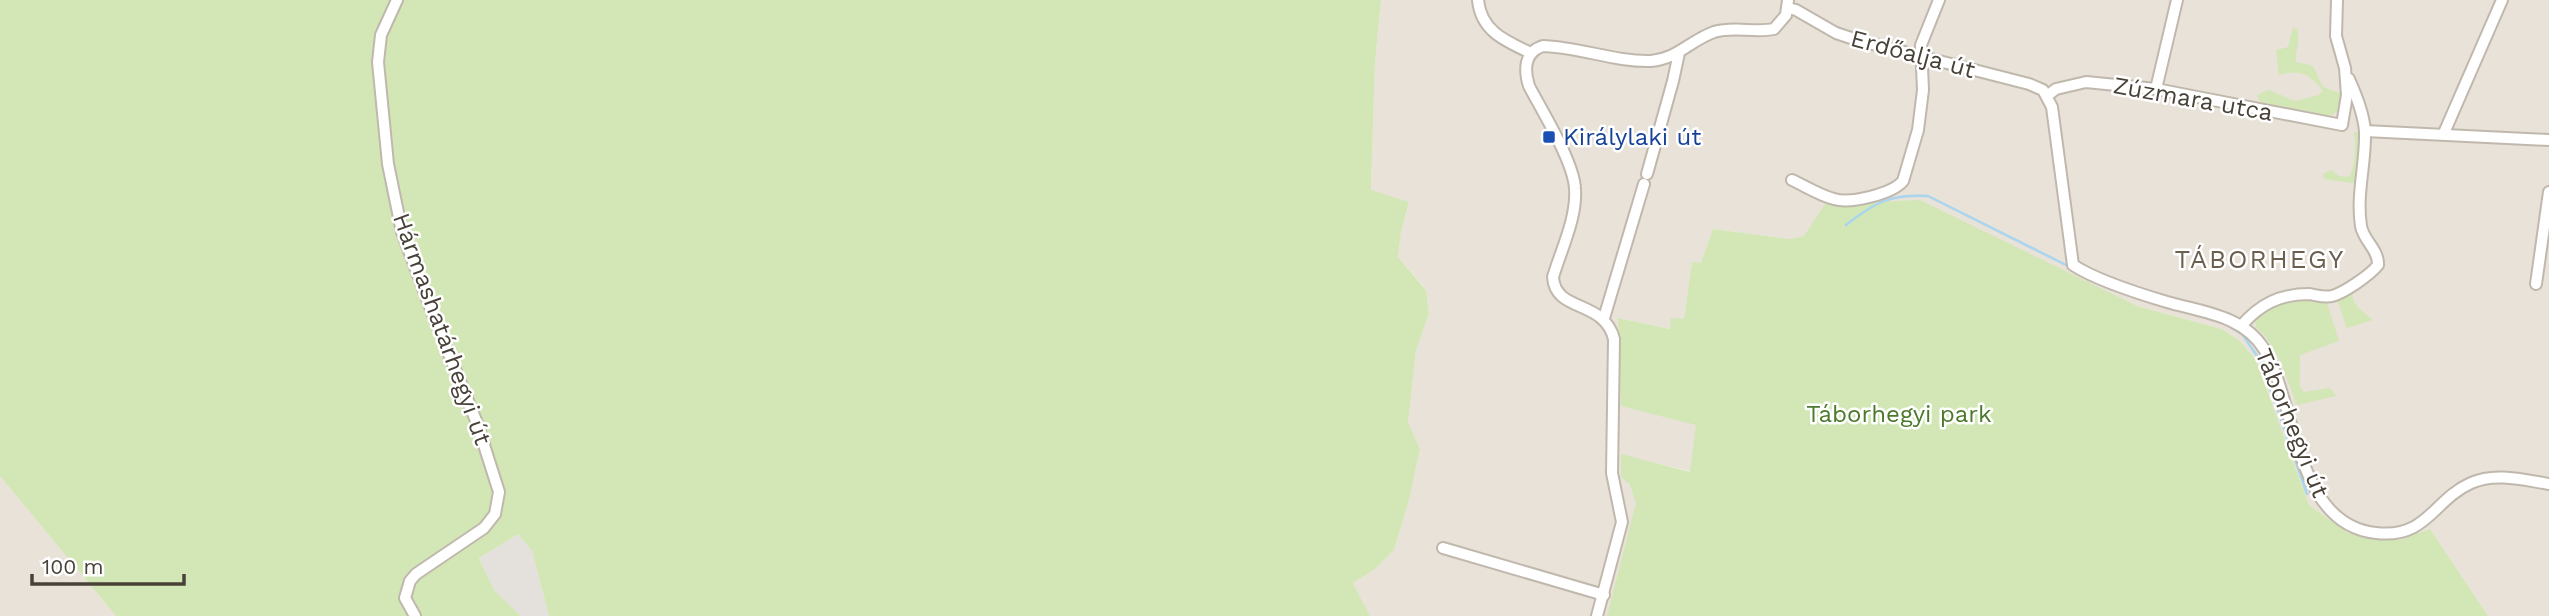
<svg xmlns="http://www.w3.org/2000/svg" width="2549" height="616" font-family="'Work Sans',sans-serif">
	<rect width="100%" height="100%" fill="#f4f1ea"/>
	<g fill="#e8e2d8">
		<polygon points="1381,0 2549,0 2549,616 2488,616 2430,529 2400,540 2364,538 2348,533 2309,505 2256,360 2240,341 2222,329 2137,306 1804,236 1789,239 1713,229 1701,264 1692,263 1684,319 1671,329 1618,318 1703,380 1706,475 1621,455 1621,477 1630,485 1695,616 1370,616 1353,583 1375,569 1394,550 1409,500 1420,449 1408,422 1416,351 1429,313 1426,289 1398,257 1401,232 1409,203 1371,191 1375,62"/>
		<polygon points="0,476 116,616 0,616"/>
	</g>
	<polygon fill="#e4e0db" points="518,534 532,551 549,616 521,616 494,590 479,558"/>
	<g fill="#d2e7b5">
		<polygon points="0,0 1381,0 1375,62 1371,190 1409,202 1401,232 1398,257 1426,290 1429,313 1416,351 1408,422 1420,449 1409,500 1394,550 1375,569 1353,583 1370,616 549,616 532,551 518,534 479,558 494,590 521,616 116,616 0,476"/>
		<path d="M2293,28L2297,29C2301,40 2295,50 2296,62L2313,66L2323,87L2342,94L2338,111L2330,116L2260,102L2257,95L2269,90L2295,101L2319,95L2323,91C2310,74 2300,69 2279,75L2276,50L2288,47Z"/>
		<path d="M2354,132H2361C2363,148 2358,164 2358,181L2353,183L2324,179L2323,174L2331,170L2339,176L2349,177C2356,166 2356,144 2354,132Z"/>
		<polygon points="1920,200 2137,306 2222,329 2240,341 2256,360 2309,505 2348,533 2364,538 2400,540 2430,529 2488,616 1607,616 1636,503 1630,485 1621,477 1621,454 1690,472 1696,425 1621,406 1618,318 1670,329 1671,318 1684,319 1692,262 1701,263 1713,229 1789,239 1804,236 1827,201 1851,203"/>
		<path d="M2352,292C2352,306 2364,312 2373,320L2347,328L2337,299Z"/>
		<path d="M2309,298L2327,303L2339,341L2300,355V387L2304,392L2330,388L2336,396L2297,405L2281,363L2266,337L2256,327L2255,320C2270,302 2286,300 2309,298Z"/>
	</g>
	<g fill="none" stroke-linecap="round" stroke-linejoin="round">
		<g stroke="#a9d5ee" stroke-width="2.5">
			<path d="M1846,225C1875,202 1891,194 1928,196L2070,267"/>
			<polyline points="2227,325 2243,335 2261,362 2307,494"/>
		</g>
		<g stroke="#c0b8ad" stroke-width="14">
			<g id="minor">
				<polyline points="397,0 381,35 378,62 388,164 402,232 435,320 477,423 499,492 495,514 484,528 416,574 410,581 405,598 415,616"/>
				<path d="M1478,0C1481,31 1505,41 1531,53"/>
				<path d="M1788,8L1796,10L1836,33L1857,40L2029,84L2043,90L2052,107L2073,265C2096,280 2140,294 2167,302C2201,312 2243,315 2264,349C2297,405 2295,525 2376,533C2427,539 2433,500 2471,483C2495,472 2524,480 2549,484"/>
				<polyline points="2156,89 2177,0"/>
				<polyline points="2048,95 2056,89 2086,82 2156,89 2342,125 2347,95 2345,68 2336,36 2337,0"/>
				<polyline points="2365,131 2549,140"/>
				<polyline points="2444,133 2502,0"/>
				<polyline points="1647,174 1673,81 1679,53"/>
				<path d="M1792,180C1805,186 1819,195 1834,199C1850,204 1892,194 1903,181L1918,130L1923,90L1921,45L1939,0"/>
				<polyline points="2536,284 2549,192"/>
				<polyline points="1604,318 1644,184"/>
				<path d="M2241,326C2260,304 2280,294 2309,294C2316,295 2325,298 2332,296C2344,293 2370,275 2378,265C2379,250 2363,240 2361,226C2356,194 2366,163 2365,132C2364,114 2356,95 2349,79"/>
				<polyline points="1443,548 1604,595"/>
				<path d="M1597,616L1622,522L1612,473L1614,339C1604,299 1555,313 1553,277C1561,250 1577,218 1575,189C1574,162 1542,111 1529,86C1524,70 1524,52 1543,46C1579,47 1615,62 1651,61C1677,59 1691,40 1714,32C1734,26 1754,33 1774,29L1786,15L1788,0"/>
			</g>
		</g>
		<use href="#minor" stroke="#fff" stroke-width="10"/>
	</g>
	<rect fill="#1a4fb4" stroke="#fff" stroke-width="2.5" x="1542" y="130" width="14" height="14" rx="3.5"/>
	<g text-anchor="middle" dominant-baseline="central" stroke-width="5" stroke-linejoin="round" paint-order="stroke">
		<g font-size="24" fill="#484138" stroke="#fff">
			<text transform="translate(1913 54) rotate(15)">Erdőalja út</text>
			<text transform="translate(2193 99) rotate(10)">Zúzmara utca</text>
			<text transform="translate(442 329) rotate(70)">Hármashatárhegyi út</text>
			<text transform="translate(2292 423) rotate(68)">Táborhegyi út</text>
		</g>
		<g font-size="24" fill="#164399" stroke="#fff" text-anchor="start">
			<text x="1563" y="137">Királylaki út</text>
		</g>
		<g font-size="24" fill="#4d792d" stroke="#fff">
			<text x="1899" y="414">Táborhegyi park</text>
		</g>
		<g font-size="26" letter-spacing="2" fill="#6b5f50" stroke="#fff">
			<text x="2260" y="259">TÁBORHEGY</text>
		</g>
	</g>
	<path d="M32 574v10h152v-10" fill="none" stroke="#484138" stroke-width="3.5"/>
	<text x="42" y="574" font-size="21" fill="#484138" stroke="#ffffff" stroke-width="5" paint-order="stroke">100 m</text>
</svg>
